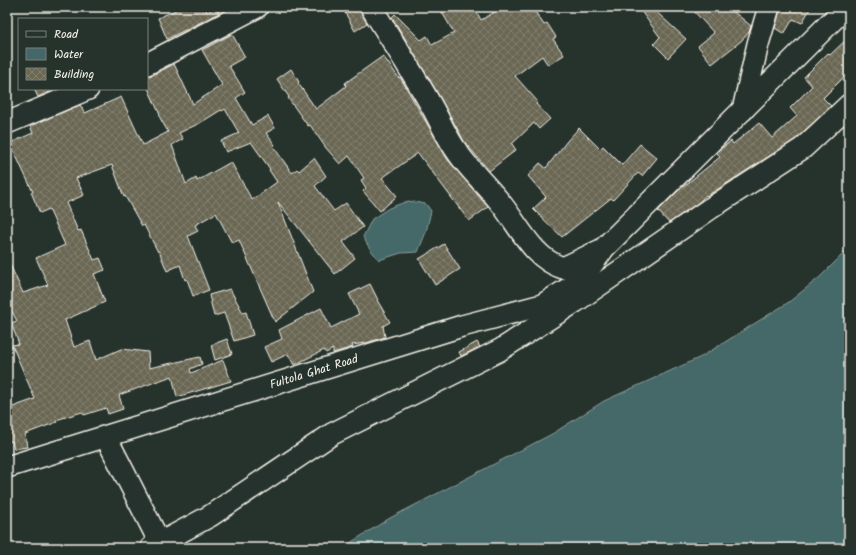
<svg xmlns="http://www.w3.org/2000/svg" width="856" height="555" font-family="Kalam,sans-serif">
	<defs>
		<pattern id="building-cross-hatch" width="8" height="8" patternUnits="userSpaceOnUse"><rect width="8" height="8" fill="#6b6854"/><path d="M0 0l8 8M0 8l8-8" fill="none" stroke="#817e6d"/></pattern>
	</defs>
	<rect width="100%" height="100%" fill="#26332d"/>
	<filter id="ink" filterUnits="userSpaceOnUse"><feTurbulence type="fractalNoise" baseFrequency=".025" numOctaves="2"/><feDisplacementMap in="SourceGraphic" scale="8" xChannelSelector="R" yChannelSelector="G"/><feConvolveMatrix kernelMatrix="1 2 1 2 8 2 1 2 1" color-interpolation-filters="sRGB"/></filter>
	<g filter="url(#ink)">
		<g fill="#446869" stroke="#8a9f9c">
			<polygon points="408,201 426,204 431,211 426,232 418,252 401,253 379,260 370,249 363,237 372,219 389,208"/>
			<polygon points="849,246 849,548 342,548 390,518 552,434 604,401 701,357 789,302 820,277 845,252"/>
		</g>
		<g fill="url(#building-cross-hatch)" stroke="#f4f1e8" fill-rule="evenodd">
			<polygon points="182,7 205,7 207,12 216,7 219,13 167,39 158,18"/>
			<polygon points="342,7 359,7 361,13 367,23 355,31"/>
			<polygon points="439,7 474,7 481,20 503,7 508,7 511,13 520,7 532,7 544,25 547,23 556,37 553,39 564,55 548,65 542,56 515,76 538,102 536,104 550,119 539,129 534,123 512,144 516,150 489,171 464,141 434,87 392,17 395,14 421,40 427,36 432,45 454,33"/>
			<polygon points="638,7 651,7 686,39 668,58 654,44 660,37"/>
			<polygon points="690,7 728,7 751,26 749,32 741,41 712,64 698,46 714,33"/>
			<polygon points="781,7 811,7 802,23 793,19 784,34 775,28"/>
			<path d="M232,34L245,57L229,66L245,92L236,98L252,125L268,116L275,128L266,133L275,145L273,146L292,173L297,169L299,171L314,158L326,176L315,186L334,211L346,203L363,227L343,242L355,258L335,274L278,202L313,292L275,322L239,240L232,243L216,213L195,225L198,231L188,236L209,290L193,296L187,279L185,280L180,265L167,271L159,251L158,252L144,225L142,226L125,196L124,197L112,165L76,178L84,195L66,203L78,231L81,230L94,260L100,258L105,270L94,274L105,302L65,320L74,347L90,341L96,360L121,349L148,352L149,368L200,357L202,364L190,369L191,373L223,360L231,381L177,397L172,376L119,395L123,409L108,414L106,408L84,415L82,412L56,420L57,422L25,434L27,447L14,449L12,441L7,442V409L35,399L12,345L19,344L11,323L17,321L7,302V258L23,293L48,285L36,258L65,245L49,209L40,213L31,192H33L10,143L33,133L30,126L80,105L85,113L121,97L143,145L168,132L159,116L160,115L147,86V76L153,75L174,64L193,104L222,85L202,50ZM225,109L239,133L221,141L226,152L251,142L270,169L269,170L277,182L252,200L231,162L197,181L196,178L186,184L172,145L183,139L179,133L200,123L221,110L222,111Z"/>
			<polygon points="849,37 849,72 823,98 831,106 796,139 707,196 706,195 699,202 669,223 658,211 679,190 720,157 717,153 718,151 731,141 733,144 759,123 772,138 797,116 790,108 812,86 804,77 828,53 830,55"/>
			<polygon points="383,56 399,78 400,77 448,160 488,207 469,221 418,153 382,178 397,196 380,211 363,191 366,188 361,180 364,178 349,156 340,164 326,148 310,125 308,126 288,98 289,97 277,79 291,69 299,82 298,83 316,109 346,86 345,83"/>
			<polygon points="34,89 53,89 54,90 38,97"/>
			<polygon points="579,128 600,149 603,146 622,165 640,144 657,158 642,176 638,173 613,200 611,198 562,237 533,209 546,197 528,176 540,163 546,168 567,141"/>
			<polygon points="444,244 460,269 435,285 419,259"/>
			<polygon points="370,284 378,300 377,300 390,322 383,326 385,337 366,343 352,345 353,347 333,353 333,349 326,353 324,350 294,365 288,354 271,362 264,347 282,339 279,330 321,308 331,328 359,314 349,294"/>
			<polygon points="230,289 243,313 246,312 253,335 234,341 224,313 214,316 209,295"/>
			<polygon points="227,339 232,354 215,360 211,345"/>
			<polygon points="477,342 480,347 461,356 459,352"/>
		</g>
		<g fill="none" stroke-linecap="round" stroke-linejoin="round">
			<g stroke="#f4f1e8" stroke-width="24">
				<g id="minor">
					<path d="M371,7C392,40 412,72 431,105C440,121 447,138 458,153C471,172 489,187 503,206C520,228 534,259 563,268L603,249L846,7"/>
					<polyline points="147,64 257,7"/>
					<polyline points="743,110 758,44 769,7"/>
					<polyline points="7,123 88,89"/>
					<polyline points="106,437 160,543 151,548"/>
					<polyline points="7,467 462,326 542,305 571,287 586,273 602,251"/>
					<polyline points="160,543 210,516 332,434 500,350 575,302 711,208 803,148 849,105"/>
				</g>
			</g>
			<use href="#minor" stroke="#26332d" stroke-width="21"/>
		</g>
	</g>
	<g text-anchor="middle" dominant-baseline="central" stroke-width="3" stroke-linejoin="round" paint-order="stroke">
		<g font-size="12" fill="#f4f1e8" stroke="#26332d">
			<text transform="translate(314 372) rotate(-17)">Fultola Ghat Road</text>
		</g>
	</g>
	<rect width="856" height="555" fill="none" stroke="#26332d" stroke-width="24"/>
	<rect x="12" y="12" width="832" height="531" fill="none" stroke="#f4f1e8" stroke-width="1.5" filter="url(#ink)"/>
	<rect x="18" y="18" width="130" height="72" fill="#26332d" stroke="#787f78"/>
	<rect x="26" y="31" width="20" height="6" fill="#26332d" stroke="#787f78"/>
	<text x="54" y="38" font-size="12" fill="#f4f1e8">Road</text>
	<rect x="26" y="48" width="20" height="12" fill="#446869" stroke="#787f78"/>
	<text x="54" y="58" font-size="12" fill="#f4f1e8">Water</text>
	<rect x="26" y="68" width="20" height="12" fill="url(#building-cross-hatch)" stroke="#787f78"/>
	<text x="54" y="78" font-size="12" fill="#f4f1e8">Building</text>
</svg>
